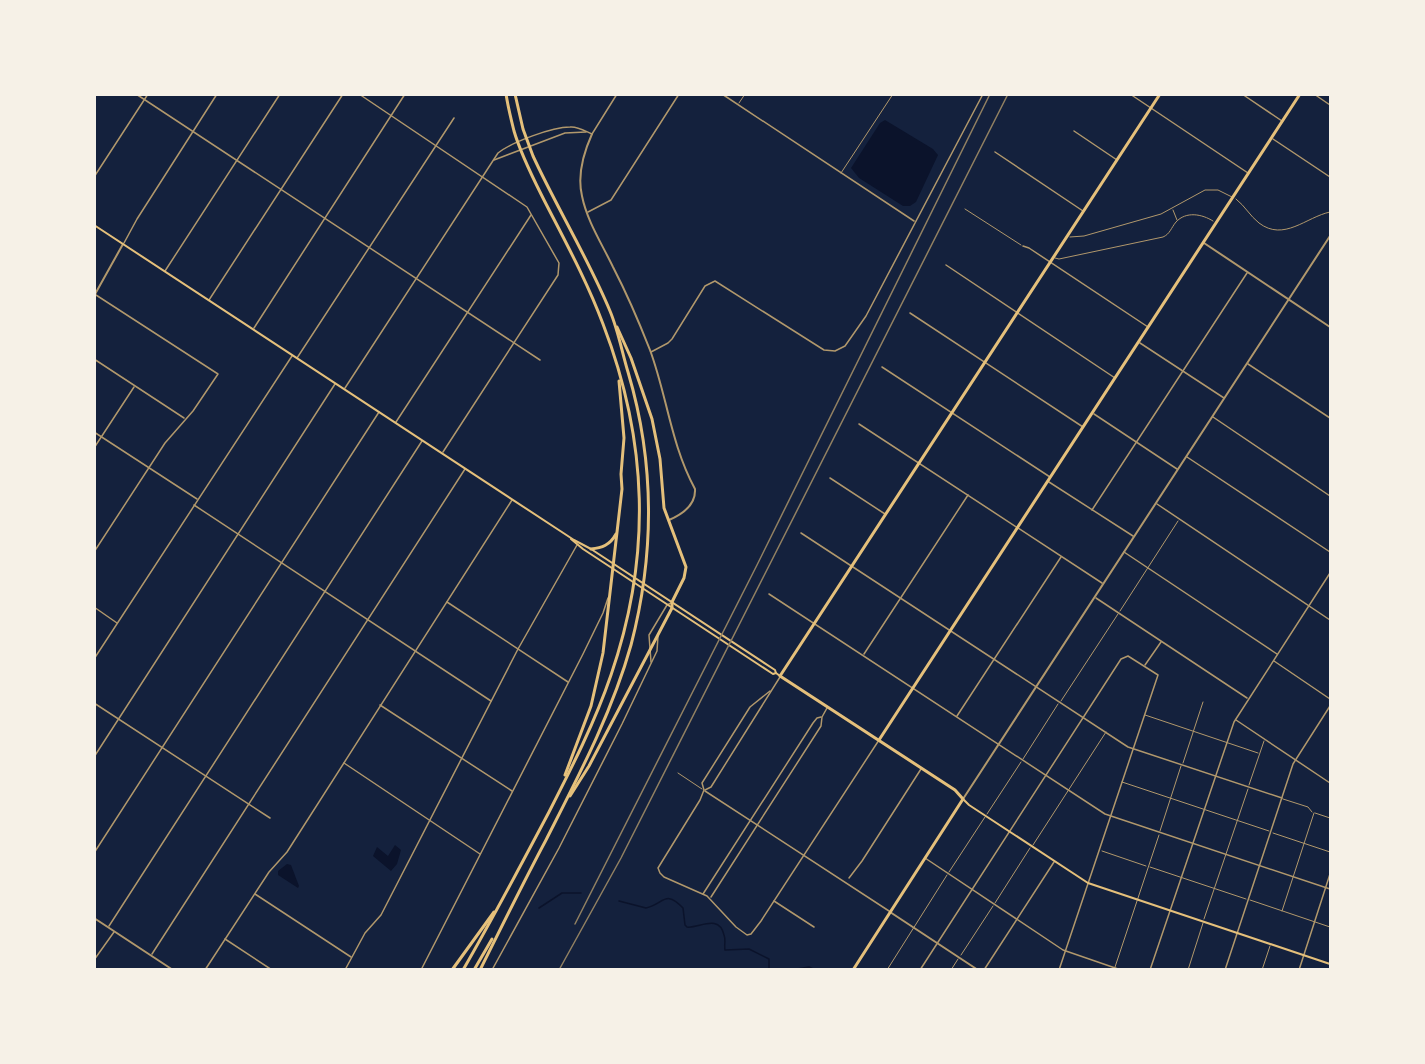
<svg xmlns="http://www.w3.org/2000/svg" width="1425" height="1064" font-family="'Alegreya Sans',sans-serif">
	<rect width="100%" height="100%" fill="#14213d"/>
	<g fill="#0b132b">
		<polygon points="885,120 933,149 938,155 916,202 910,206 903,206 859,178 851,168 880,123"/>
		<polygon points="395,845 401,850 397,864 391,871 373,856 377,847 388,856"/>
		<polygon points="287,864 291,865 299,886 298,888 278,875 278,871"/>
	</g>
	<g fill="none" stroke-linecap="round" stroke-linejoin="round">
		<g stroke="#0b132b" stroke-width="1.5">
			<path d="M619,901L646,908C664,904 665,889 683,908L685,925L687,927C698,929 719,913 724,935C726,940 724,945 725,950L749,949L769,959V970"/>
			<polyline points="539,908 562,893 581,893"/>
			<polyline points="791,970 809,967 815,970"/>
		</g>
		<g stroke="#b1986c" stroke-width="1">
			<polyline points="739,103 745,94"/>
			<polyline points="841,173 893,94"/>
			<path d="M1236,199C1245,206 1250,216 1259,223C1284,242 1306,217 1330,212"/>
			<polyline points="965,209 1021,245"/>
			<polyline points="1173,210 1177,220"/>
			<polyline points="1070,237 1084,236 1161,214 1205,190 1218,190 1232,197"/>
			<path d="M1055,258L1059,259L1163,237C1170,234 1171,228 1176,222C1186,211 1202,214 1213,221"/>
			<polyline points="1120,611 1178,521"/>
			<polyline points="1061,701 1118,614"/>
			<polyline points="1145,715 1258,753"/>
			<polyline points="1023,759 1058,704"/>
			<polyline points="1183,763 1203,702"/>
			<polyline points="678,773 702,789"/>
			<polyline points="1122,782 1269,831"/>
			<polyline points="1249,785 1264,741"/>
			<polyline points="1283,799 1308,807 1312,812"/>
			<polyline points="1315,813 1330,818"/>
			<polyline points="987,814 1021,762"/>
			<polyline points="1160,831 1181,766"/>
			<polyline points="1273,833 1330,852"/>
			<polyline points="1033,845 1106,732"/>
			<polyline points="1102,851 1146,866"/>
			<polyline points="1150,867 1246,899"/>
			<polyline points="949,872 985,817"/>
			<polyline points="1250,900 1330,927"/>
			<polyline points="995,903 1030,848"/>
			<polyline points="1282,911 1314,813"/>
			<polyline points="1204,919 1248,789"/>
			<polyline points="961,955 993,906"/>
			<polyline points="887,970 947,875"/>
			<polyline points="951,970 958,959"/>
			<polyline points="1114,970 1159,835"/>
			<polyline points="1188,970 1203,923"/>
			<polyline points="1262,970 1270,946"/>
		</g>
		<g stroke="#b1986c" stroke-width="1.5">
			<polyline points="136,94 540,360"/>
			<polyline points="359,94 527,207 559,263 558,275 443,452"/>
			<polyline points="722,94 914,221"/>
			<polyline points="1130,94 1248,173"/>
			<polyline points="1242,94 1282,121"/>
			<polyline points="1314,94 1330,105"/>
			<polyline points="1074,131 1117,160"/>
			<polyline points="1273,139 1330,177"/>
			<polyline points="995,152 1083,211"/>
			<polyline points="494,160 565,133 586,132"/>
			<polyline points="94,177 148,94"/>
			<polyline points="588,212 611,200 679,94"/>
			<polyline points="124,243 137,219 217,94"/>
			<polyline points="1023,246 1029,248 1148,327"/>
			<polyline points="946,265 1115,378"/>
			<polyline points="165,271 280,94"/>
			<polyline points="209,300 343,94"/>
			<polyline points="910,313 1083,427"/>
			<polyline points="254,328 405,94"/>
			<polyline points="1140,343 1224,398"/>
			<polyline points="651,352 668,343 672,339 705,286 715,281 824,350 835,351 845,346 866,316 983,94"/>
			<polyline points="297,358 454,118"/>
			<polyline points="94,359 184,418"/>
			<polyline points="1248,364 1330,418"/>
			<polyline points="882,367 1050,477"/>
			<path d="M345,388L498,153C512,142 552,127 570,127C577,126 585,131 592,134L617,94"/>
			<polyline points="1094,414 1177,469"/>
			<polyline points="1213,417 1330,496"/>
			<polyline points="396,422 531,215"/>
			<polyline points="859,424 1102,583"/>
			<polyline points="94,432 197,499"/>
			<polyline points="94,448 134,387"/>
			<polyline points="1187,457 1330,552"/>
			<polyline points="830,478 885,514"/>
			<polyline points="1049,482 1133,536"/>
			<polyline points="1157,504 1330,620"/>
			<polyline points="194,505 491,701"/>
			<polyline points="1092,510 1247,273"/>
			<polyline points="801,533 1128,747 1282,798"/>
			<polyline points="94,552 165,443 193,411 218,374 96,295"/>
			<polyline points="1124,552 1277,654"/>
			<polyline points="769,594 1105,814 1330,889"/>
			<polyline points="1096,598 1247,698"/>
			<polyline points="447,602 568,682"/>
			<polyline points="94,607 117,623"/>
			<polyline points="864,654 968,495"/>
			<polyline points="94,659 292,356"/>
			<polyline points="1274,661 1330,699"/>
			<polyline points="651,662 649,635 667,605 671,603"/>
			<polyline points="1145,665 1161,642"/>
			<polyline points="770,691 750,707 702,783 704,790 700,800 658,868 660,873 664,877 707,896 736,927 747,935 751,934 761,921 879,740"/>
			<polyline points="94,703 270,818"/>
			<polyline points="380,705 512,791"/>
			<polyline points="957,716 1061,557"/>
			<polyline points="1236,720 1330,783"/>
			<polyline points="94,757 335,384"/>
			<polyline points="344,763 480,854"/>
			<polyline points="705,790 711,787 780,677"/>
			<polyline points="705,791 889,911"/>
			<polyline points="94,853 379,412"/>
			<polyline points="925,858 1063,950 1121,970"/>
			<polyline points="849,878 862,861 921,769"/>
			<polyline points="255,894 351,957"/>
			<polyline points="703,894 813,723 817,718 821,717"/>
			<polyline points="711,897 821,726 822,717 827,708"/>
			<polyline points="774,901 814,927"/>
			<polyline points="109,926 422,441"/>
			<polyline points="225,939 272,970"/>
			<polyline points="152,954 465,469"/>
			<polyline points="94,960 114,932"/>
			<polyline points="205,970 269,872 287,852 512,500"/>
			<polyline points="345,970 365,933 381,915 518,649 577,545"/>
			<polyline points="421,970 583,654 603,613 608,598"/>
			<polyline points="492,970 559,848 622,724 657,651 658,636"/>
			<polyline points="920,970 1121,659 1128,656 1158,675 1059,970"/>
			<polyline points="984,970 1054,862"/>
			<polyline points="1150,970 1234,722 1330,573"/>
			<polyline points="1225,970 1293,764 1330,706"/>
			<polyline points="1299,970 1330,874"/>
		</g>
		<g stroke="#b1986c" stroke-width="2">
			<path d="M592,134C583,154 577,175 582,196C587,221 602,244 613,267C627,294 639,322 650,350C667,396 671,445 695,489C696,505 683,514 669,520"/>
			<polyline points="1204,243 1330,327"/>
			<polyline points="94,296 123,244"/>
			<polyline points="963,799 1330,236"/>
			<polyline points="890,912 978,970"/>
			<polyline points="94,918 173,970"/>
		</g>
		<g stroke="#e5c07b" stroke-width="2">
			<polyline points="94,225 574,540 591,549 775,670 776,673 780,676"/>
			<polyline points="571,539 583,549 773,674 776,673"/>
			<polyline points="963,799 969,805 1088,883 1330,964"/>
		</g>
		<g stroke="#e5c07b" stroke-width="3">
			<polyline points="879,740 1300,94"/>
			<polyline points="853,970 963,799 955,790 780,676 1160,94"/>
		</g>
		<g stroke="#e5c07b" stroke-width="3">
			<path d="M591,549C602,548 610,545 616,534"/>
			<polyline points="565,775 591,706 603,653 622,489 621,474 624,438 619,381"/>
			<polyline points="570,796 589,766 672,608 672,602 684,578 686,567 664,508 660,459 652,419 631,358 617,327"/>
			<polyline points="452,970 494,912"/>
			<path d="M463,970C493,918 521,865 549,812C572,767 595,722 611,675C652,556 648,441 603,324C587,281 565,241 544,200C533,178 521,155 514,131C511,119 508,107 506,94"/>
			<polyline points="474,970 492,939"/>
			<path d="M480,970C502,926 523,883 546,840C578,777 612,713 631,645C655,553 655,463 628,372C622,352 618,330 610,311C588,258 557,208 533,156L523,129L515,94"/>
		</g>
		<g stroke="#918062" stroke-width="1.5">
			<polyline points="575,924 757,565 990,94"/>
			<polyline points="559,970 621,858 1008,94"/>
		</g>
	</g>
	<rect width="1425" height="1064" fill="none" stroke="#f6f1e7" stroke-width="192"/>
</svg>
